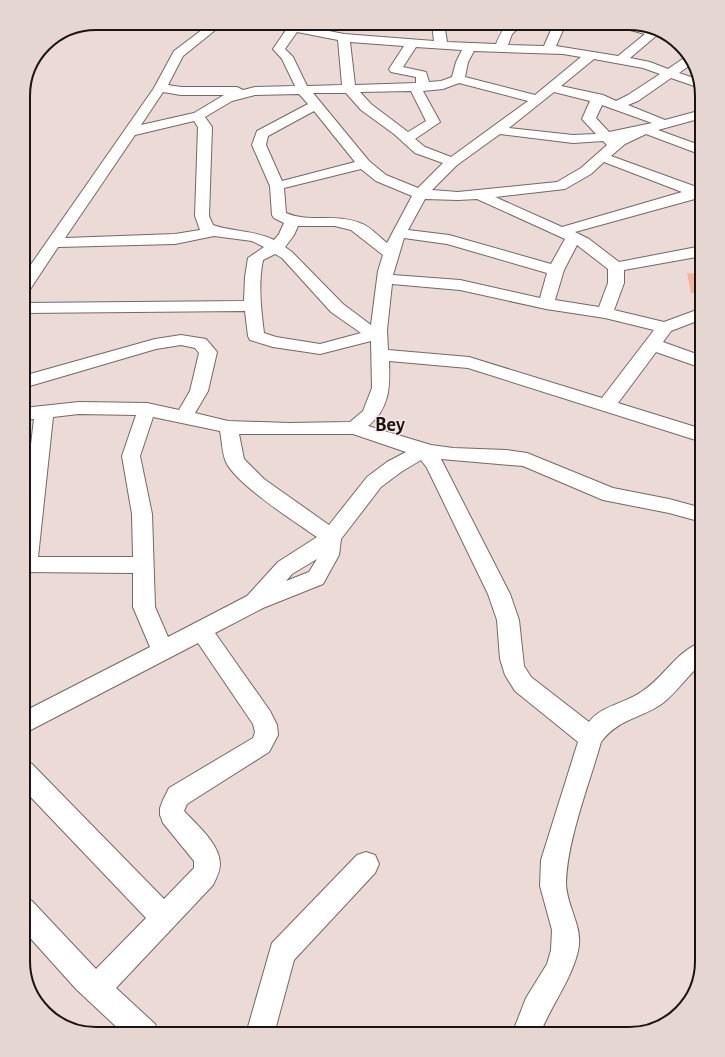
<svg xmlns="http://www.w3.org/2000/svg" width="725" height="1057" font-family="'Alegreya Sans',sans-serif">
	<rect width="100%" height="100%" fill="#ebdad5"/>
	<polygon fill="#f7b29d" points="687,273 702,274 702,293 691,293"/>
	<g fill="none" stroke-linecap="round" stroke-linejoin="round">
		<g stroke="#766864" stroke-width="2">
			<g id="minor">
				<path d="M211,23H224L183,56L168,85L181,87H237L243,90L255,87L295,86L282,59L273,49L286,30L267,25L265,23L294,24L344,34L434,41L432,23H444L447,42L496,44C503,28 505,23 524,23L512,34L508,45L544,46L554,23H566L556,46L618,56L645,34L613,25L611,23C631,23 657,24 671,39L656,36L630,58L650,62L668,69L687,56L692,60L693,63L679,73L697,79L700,88L671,78L638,101L628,105L665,120L702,110V118L658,130L702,146V155L646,134L625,144L611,156L702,189V197L575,232L589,239L619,262L702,246V256L624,270V283L614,310L664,322L702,308V319L671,331L663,342L702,356V368L656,352L618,403L702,429V442L468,368L389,361C390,387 390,408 368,426L431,445L453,448L506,450L527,453L613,488L669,499L702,508V522L669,513L603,500L523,466L441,459L510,594L519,620L524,666L531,677L589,722C602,705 624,704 641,692C664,678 676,651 702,642V663C688,675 678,691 663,703C641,719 619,718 601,742C589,785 567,840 566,883C566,906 584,927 578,951C571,981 551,1005 540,1034H512L526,998L547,964L551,950L552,930L540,886L541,860L578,742L515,691L505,675L500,659L497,620L488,594L427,468L421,460L401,472L381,487L341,539L339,555L323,584L263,608L215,633L270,711L277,725L278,735L269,752L187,804L184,811C197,825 220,844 220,864C220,871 216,879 213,885L116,988L155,1024L159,1034H124L76,989L23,930V897L32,901L96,969L146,918L23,789V761L32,764L164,899L194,868V861L163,823L160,815V808L163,800L169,788L253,738L255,732L253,724L198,643L23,734V712L150,647L133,607V573L23,572V512L34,419L23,420V408L79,402L147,403L179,410L190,391L199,353L195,348L181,345L156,349L23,388V376L155,339L181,335L206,339L217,352L208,391L195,413L228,421L289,423L350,422L363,411L372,388L371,341L320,354L273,347L250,340L248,336L245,311L23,313V303L244,301L245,277L248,258L264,247L252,241L214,236L175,244L58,247L29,291L23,293V276L154,88L174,51ZM297,32L338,40L342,85L307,86L293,57L285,49ZM350,42L404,46L389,69L391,72L416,77V83L355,85ZM416,47L462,50L456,62L452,77L441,81L429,82L426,72L403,67ZM474,51L563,54L581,57L535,95L465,77L468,62ZM594,59L643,68L660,74L628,95L616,101L603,95L561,86ZM459,83L528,101L451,157L425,147L415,139L440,122L423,91L443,89ZM411,91L426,121L408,132L371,104L360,92ZM163,92L181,95H224L194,113L141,125ZM554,92L590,101L582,119L596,134L573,135L509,128ZM313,93H346L361,110L394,134L415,153L443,163L418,188L386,175L369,161ZM299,94L308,104L257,131L252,145L270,186L272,215L274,218L284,223L279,234L274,240C254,230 233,232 213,225L209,216L212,127L205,117L232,101L255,95ZM602,105L652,123L609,132L596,118ZM314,111L355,162L282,181L266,145L268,136ZM194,121L198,127L195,216L200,230L175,234L65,238L135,135ZM500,134L573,143L603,141L607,145L581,168L557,182L458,192L432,190L457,165ZM604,162L682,192L562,227L495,197L565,189L591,174ZM361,169L376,181L412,196L387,243C379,237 370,226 360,223C336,213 309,223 286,213L284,188ZM425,199L458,200L477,199L565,239L551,264L449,235L408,230ZM298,226H335L351,230L383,255L378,271L371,325L343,304L292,252L285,247L294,235ZM404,238L447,244L547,273L540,298L460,280L393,275ZM577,245L608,269V283L599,307L555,300L564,270ZM275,254L282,258L331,312L361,333L320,344L276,337L264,333C261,309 258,284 263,260ZM392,284L460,290L546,309L605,318L654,330L602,398L469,357L388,350L387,330ZM79,414L136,415L122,456L132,514L133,557H38L53,417ZM153,417L220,431C222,441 222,453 226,462C236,484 295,522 317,537L278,562L247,596L168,637L155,607L152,514L140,456ZM239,434H353L406,452L387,462L367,477L329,525L264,479L244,459ZM317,559L309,572L286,581L292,574Z"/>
				<polygon points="366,852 375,855 379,864 375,873 294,960 274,1034 246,1034 272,943 357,855"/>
			</g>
		</g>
		<use href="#minor" fill="#fff" fill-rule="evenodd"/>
	</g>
	<g text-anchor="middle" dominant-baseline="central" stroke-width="3" stroke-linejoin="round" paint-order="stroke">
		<g font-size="20" font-weight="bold" fill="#1a1513" stroke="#f8e7e2">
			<text x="390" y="425">Bey</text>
		</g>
	</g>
	<path d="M0 0H725V1057H0ZM96 30H629A66 66 0 0 1 695 96V961A66 66 0 0 1 629 1027H96A66 66 0 0 1 30 961V96A66 66 0 0 1 96 30Z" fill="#e6d6d1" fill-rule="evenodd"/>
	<path fill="none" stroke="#1a1513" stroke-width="2" d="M96 30H629A66 66 0 0 1 695 96V961A66 66 0 0 1 629 1027H96A66 66 0 0 1 30 961V96A66 66 0 0 1 96 30Z"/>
</svg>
